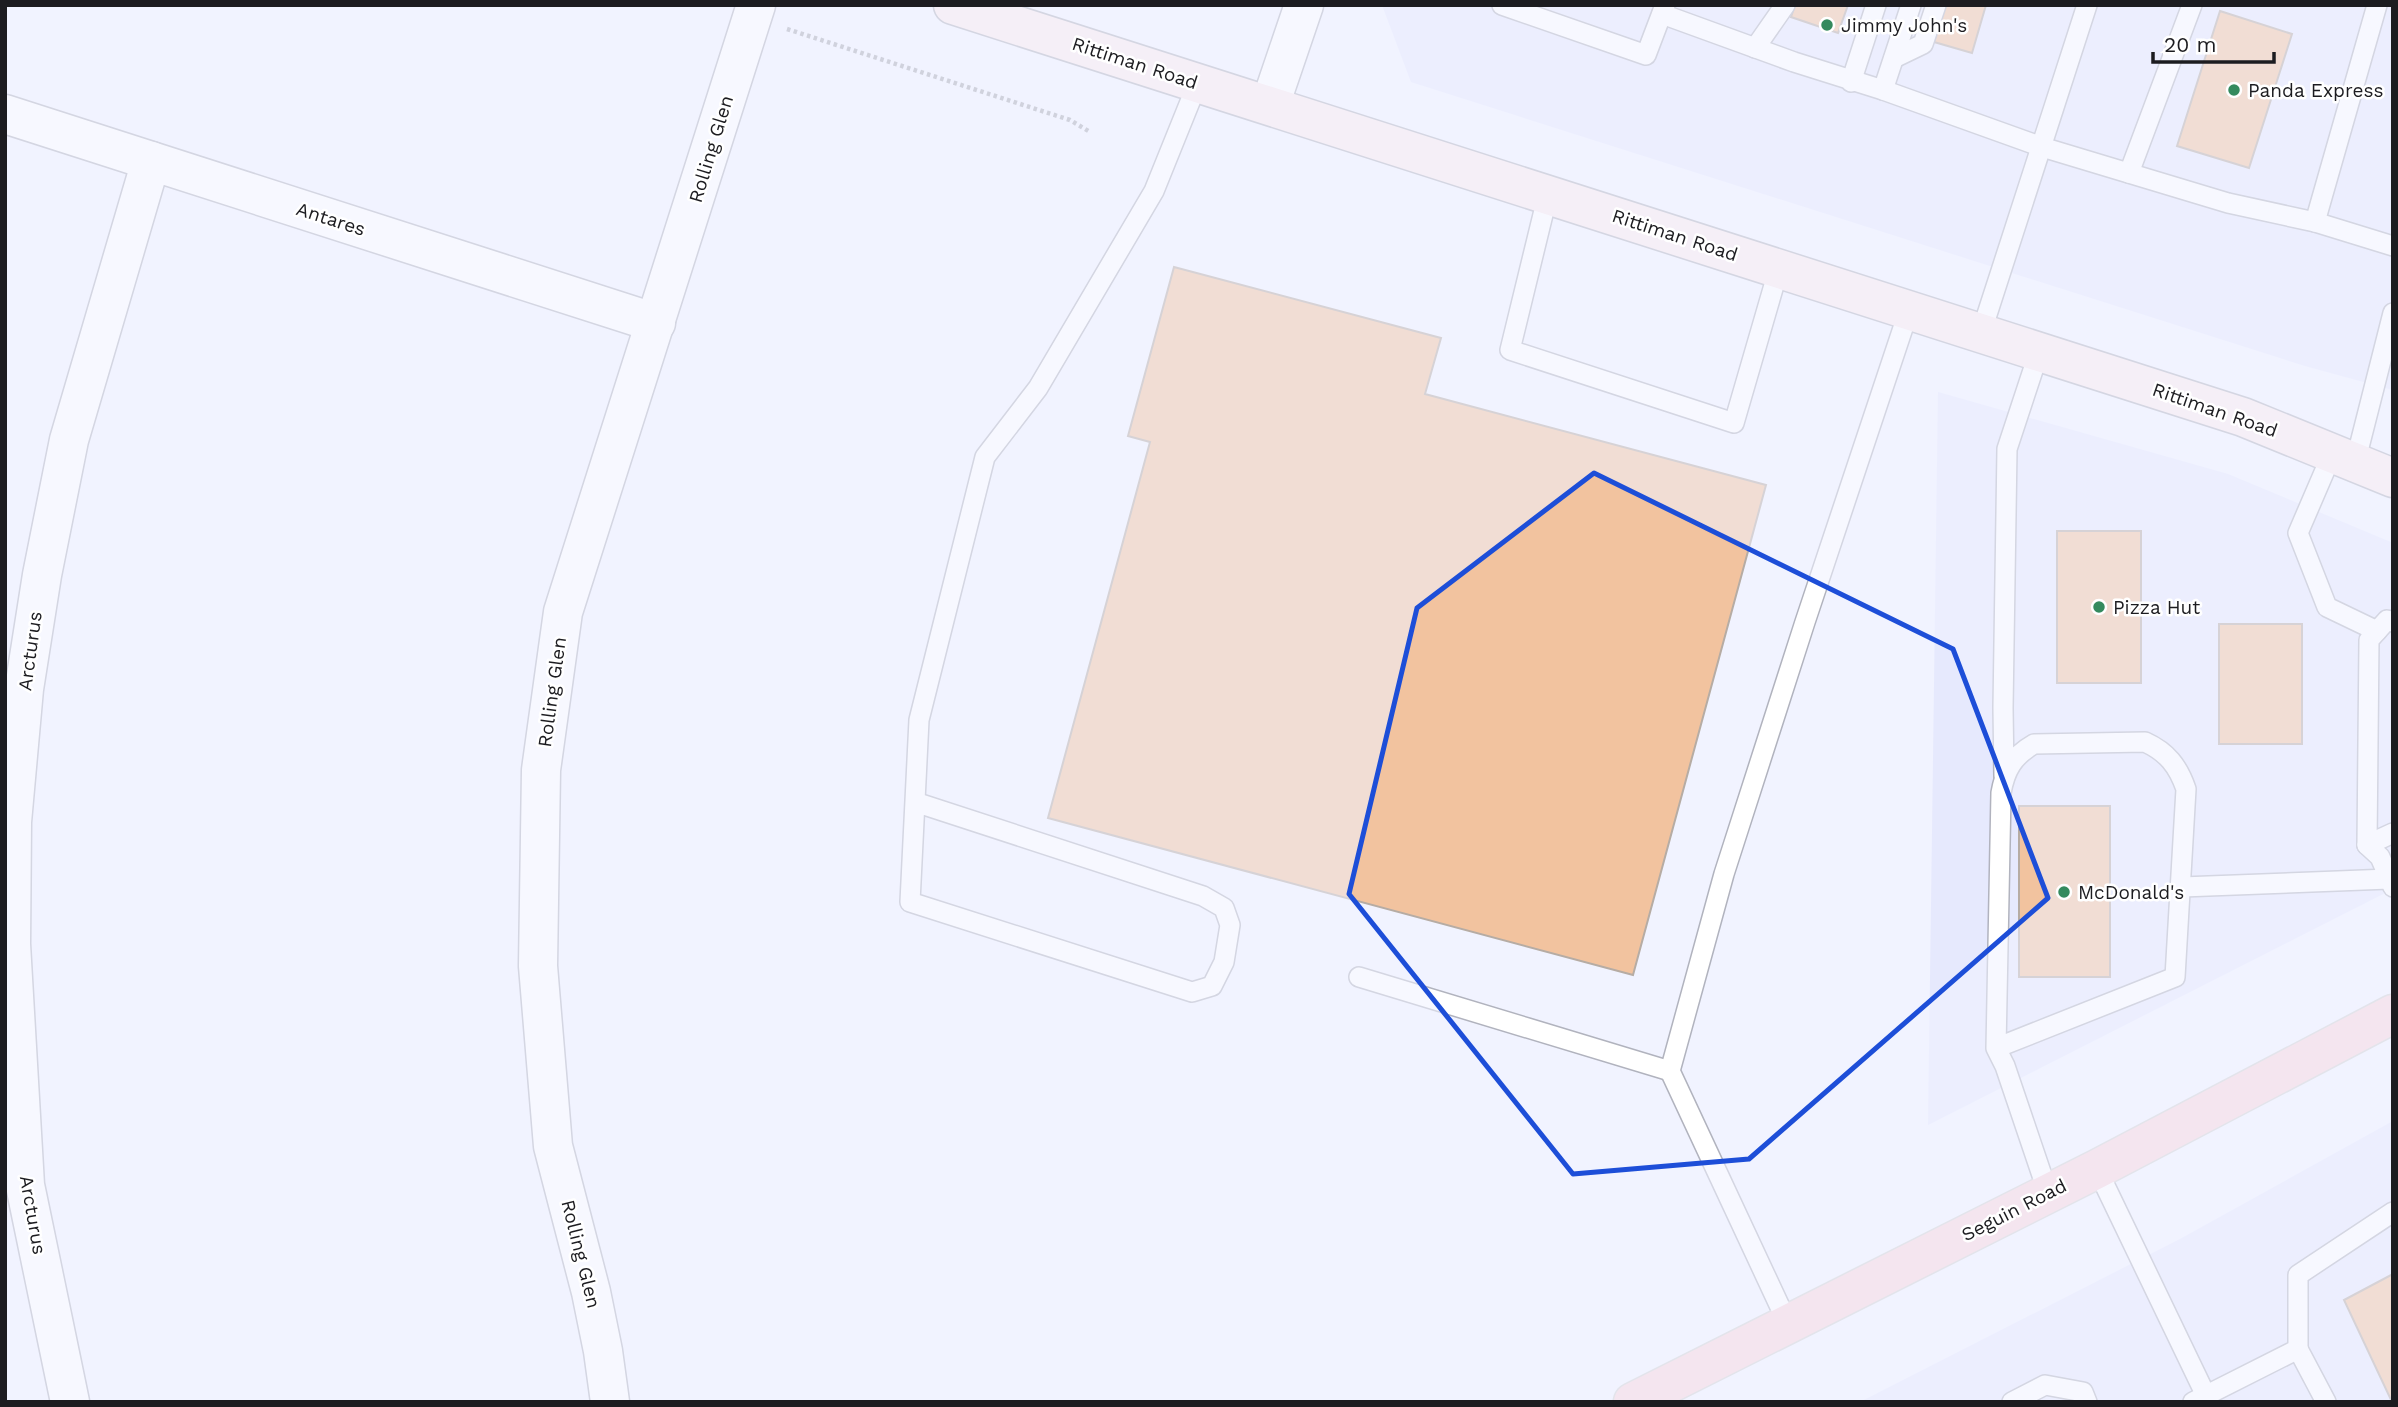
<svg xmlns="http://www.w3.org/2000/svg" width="2398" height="1407" font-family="'Work Sans',sans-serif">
	<rect width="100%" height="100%" fill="#f1f3ff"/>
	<g fill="#e6e9fd">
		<polygon points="1382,5 2393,5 2393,390 2305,366 1411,82"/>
		<polygon points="1938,392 2228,474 2393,543 2393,889 1928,1125"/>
		<polygon points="2393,1121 2393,1402 1860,1402 2180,1239"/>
	</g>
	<g fill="#f2c39f" stroke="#b6aca4" stroke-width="2">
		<polygon points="1795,5 1848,5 1838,33 1791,17"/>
		<polygon points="1945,5 1986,5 1972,53 1934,42"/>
		<polygon points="2220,11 2292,34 2249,168 2177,146"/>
		<polygon points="1174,267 1441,338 1425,394 1766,485 1633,975 1048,818 1150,442 1128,436"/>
		<rect x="2057" y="531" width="84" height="152"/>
		<rect x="2219" y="624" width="83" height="120"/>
		<rect x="2019" y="806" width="91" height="171"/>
		<polygon points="2393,1274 2393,1402 2392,1402 2344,1300"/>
	</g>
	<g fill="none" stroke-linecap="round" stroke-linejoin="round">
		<g stroke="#b1b3be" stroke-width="22">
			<g id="service">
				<polyline points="1502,5 1646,55 1665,5"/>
				<polyline points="1662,14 1794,62 1883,90 2042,147 2228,203 2315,222 2393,246"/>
				<polyline points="1755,48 1785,5"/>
				<polyline points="1894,58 1923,44 1936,5"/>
				<polyline points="1851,82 1876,5"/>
				<polyline points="1883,90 1911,5"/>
				<polyline points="2129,173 2192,5"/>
				<polyline points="1548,194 1510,350 1734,423 1779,268"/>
				<polyline points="2315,222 2377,5"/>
				<polyline points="1981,333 2087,5"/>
				<polyline points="2332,454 2298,533 2327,607 2377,631"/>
				<polyline points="2355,463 2393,313"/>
				<polyline points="2393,622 2387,620 2369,640 2367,845 2380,857 2393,887"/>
				<polyline points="2004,776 2003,708 2007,449 2039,352"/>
				<polyline points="915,802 1203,896 1224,908 1230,925 1224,962 1212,986 1192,992 910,902 919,720 985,457 1038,388 1154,191 1198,82"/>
				<polyline points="2367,845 2393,833"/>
				<polyline points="2182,887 2389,879"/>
				<polyline points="1359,977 1670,1071"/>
				<path d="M1996,1048L2175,977L2186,789C2178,766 2167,752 2145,742L2034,744C2013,756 2005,770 2001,793L1996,1048L2005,1066L2048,1193"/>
				<polyline points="2097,1169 2209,1402"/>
				<polyline points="1788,1324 1670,1071 1724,874 1805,622 1909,310"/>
				<polyline points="2298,1349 2326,1402"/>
				<polyline points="2012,1402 2045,1385 2083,1392 2087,1402"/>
				<polyline points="2193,1402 2298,1349 2298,1275 2393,1212"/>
			</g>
		</g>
		<g stroke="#b1b3be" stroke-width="41">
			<g id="minor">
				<polyline points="1270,105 1304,5"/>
				<polyline points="5,114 656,323"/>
				<polyline points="70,1402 25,1185 11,944 12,822 24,689 42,575 69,440 151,161"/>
				<polyline points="610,1402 603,1351 591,1292 553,1146 538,966 541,770 563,612 756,5"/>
			</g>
		</g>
		<g stroke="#b1b3be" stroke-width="41">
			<polyline id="secondary" points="953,5 2243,417 2393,478"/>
		</g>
		<g stroke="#d2d2d2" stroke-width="41">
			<polyline id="primary" points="1633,1402 2097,1169 2393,1014"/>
		</g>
		<polyline stroke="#a9abb4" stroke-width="4.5" stroke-dasharray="3.5 3.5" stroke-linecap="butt" points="787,29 1070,120 1090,132"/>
		<use href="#service" stroke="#fff" stroke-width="19"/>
		<use href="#minor" stroke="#fff" stroke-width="38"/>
		<use href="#secondary" stroke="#fbeaed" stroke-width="38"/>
		<use href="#primary" stroke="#f8d5dc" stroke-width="38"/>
	</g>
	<path d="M0 0H2398V1407H0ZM1594,473L1953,649L2048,898L1749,1159L1573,1174L1349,894L1417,608Z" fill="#f1f3ff" fill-opacity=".55" fill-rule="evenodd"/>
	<path fill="none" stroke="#1d4ed8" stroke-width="5" stroke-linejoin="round" d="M1594,473L1953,649L2048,898L1749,1159L1573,1174L1349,894L1417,608Z"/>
	<g fill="#348a5e" stroke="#fff" stroke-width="2.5">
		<circle cx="1827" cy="25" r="7"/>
		<circle cx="2234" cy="90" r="7"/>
		<circle cx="2099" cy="607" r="7"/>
		<circle cx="2064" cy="892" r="7"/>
	</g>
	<g text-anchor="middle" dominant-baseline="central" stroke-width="5" stroke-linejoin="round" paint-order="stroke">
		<g font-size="19" fill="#1c1c20" stroke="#fff" text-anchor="start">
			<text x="1841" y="25">Jimmy John's</text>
			<text x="2248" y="90">Panda Express</text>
			<text x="2113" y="607">Pizza Hut</text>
			<text x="2078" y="892">McDonald's</text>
		</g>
		<g font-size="19" fill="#1c1c20" stroke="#fff">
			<text transform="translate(1135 63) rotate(18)">Rittiman Road</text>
			<text transform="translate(711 149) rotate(-73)">Rolling Glen</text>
			<text transform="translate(331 219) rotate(18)">Antares</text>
			<text transform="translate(1675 235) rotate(18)">Rittiman Road</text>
			<text transform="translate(2215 410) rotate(19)">Rittiman Road</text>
			<text transform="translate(30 651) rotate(-82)">Arcturus</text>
			<text transform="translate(552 692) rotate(-82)">Rolling Glen</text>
			<text transform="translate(2014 1210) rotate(-27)">Seguin Road</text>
			<text transform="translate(33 1215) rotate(80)">Arcturus</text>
			<text transform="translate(581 1254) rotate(76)">Rolling Glen</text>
		</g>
	</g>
	<rect width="2398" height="1407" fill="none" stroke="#1c1c20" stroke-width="14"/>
	<path d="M2153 52v10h121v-10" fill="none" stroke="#1c1c20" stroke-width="3.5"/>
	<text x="2164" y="52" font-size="21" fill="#1c1c20" stroke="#ffffff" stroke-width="5" paint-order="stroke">20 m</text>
</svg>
